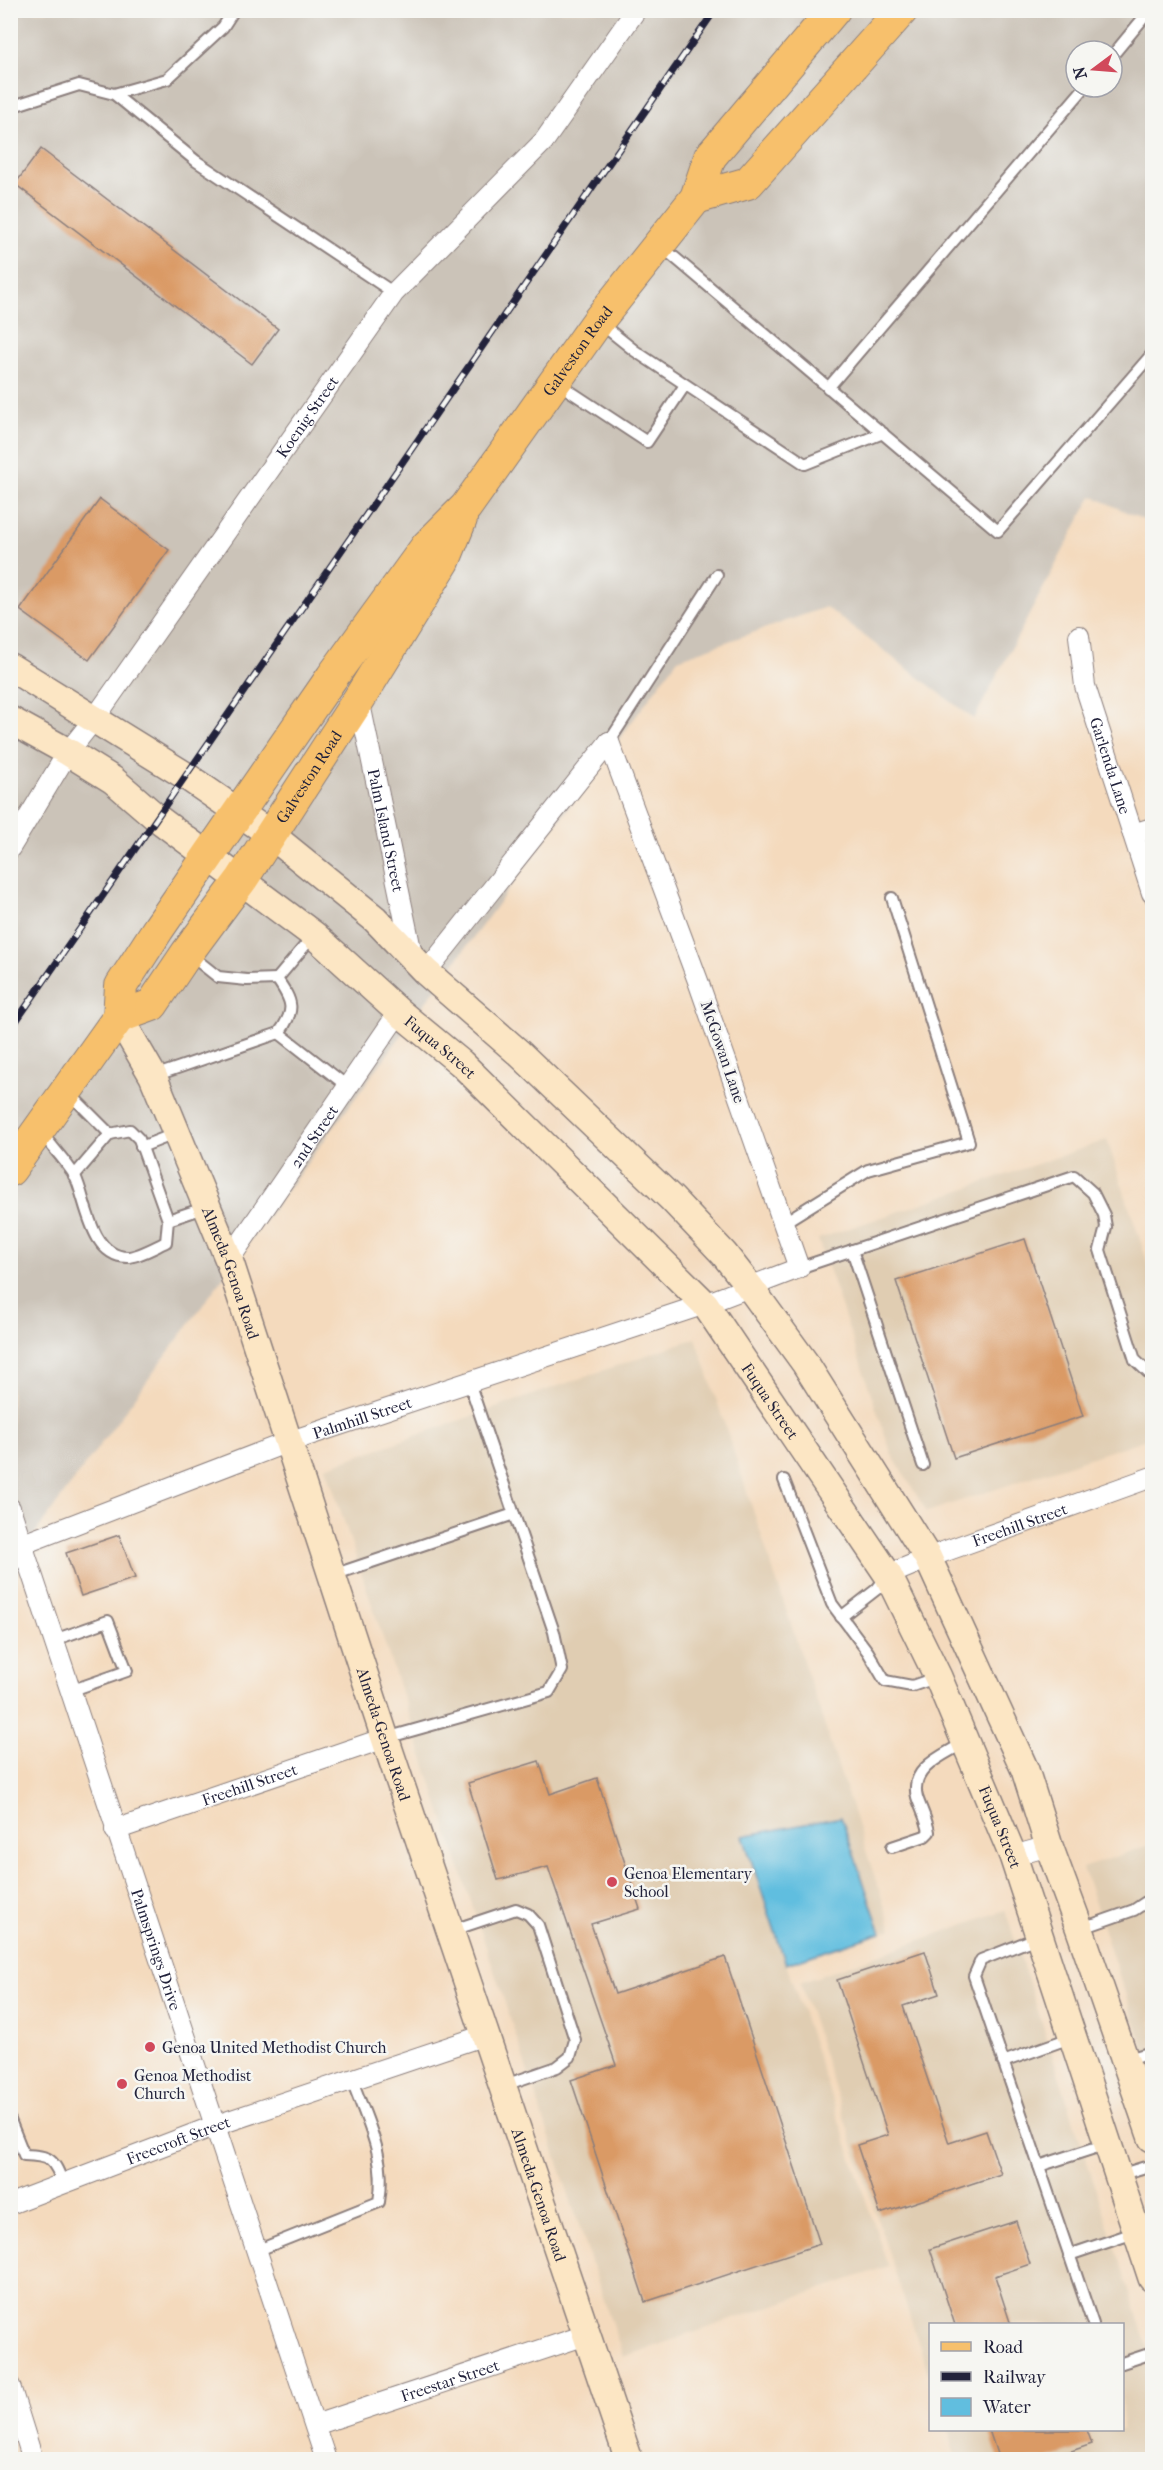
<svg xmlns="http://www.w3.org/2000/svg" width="1163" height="2470" font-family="'IM FELL French Canon',serif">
	<rect width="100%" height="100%" fill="#f6f6f2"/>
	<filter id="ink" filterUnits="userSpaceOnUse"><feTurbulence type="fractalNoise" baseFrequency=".0167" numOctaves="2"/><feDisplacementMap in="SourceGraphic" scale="12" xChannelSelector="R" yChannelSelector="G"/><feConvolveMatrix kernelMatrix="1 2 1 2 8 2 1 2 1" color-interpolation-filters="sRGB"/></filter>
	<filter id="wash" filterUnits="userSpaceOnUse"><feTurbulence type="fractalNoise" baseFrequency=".008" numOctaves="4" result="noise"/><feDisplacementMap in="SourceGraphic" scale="24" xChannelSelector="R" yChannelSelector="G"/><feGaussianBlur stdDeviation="1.35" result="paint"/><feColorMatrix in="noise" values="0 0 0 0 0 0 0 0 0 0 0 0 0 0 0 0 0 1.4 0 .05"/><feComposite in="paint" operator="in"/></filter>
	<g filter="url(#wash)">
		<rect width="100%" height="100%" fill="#f4dabd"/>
		<g fill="#e0cdb2">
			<polygon points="1107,1140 1152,1276 1152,1437 927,1512 892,1455 818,1239"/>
			<polygon points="696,1338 892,1929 881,1933 841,1817 743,1836 888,2266 623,2357 326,1467"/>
			<polygon points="1152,1844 1152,2073 1083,1868"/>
			<polygon points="1005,1910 1152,2361 1152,2459 957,2459 948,2430 1122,2430 1122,2324 930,2324 930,2378 800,1983"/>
		</g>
		<path fill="#cbc3b8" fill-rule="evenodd" d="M11,11H1152V524L1092,496L974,719L826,607L678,659L11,1566ZM1076,51H1112V87H1076Z"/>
		<polygon fill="#61bedf" stroke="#42708d" stroke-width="1.5" points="841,1817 881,1933 786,1964 743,1836"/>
		<g id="blocks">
			<g fill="#da9a65">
				<polygon points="41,149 278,329 252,364 15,184"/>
				<polygon points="100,499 169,550 89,660 20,610"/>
				<polygon points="1025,1239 1083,1416 954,1458 896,1281"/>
				<polygon points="119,1535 135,1578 81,1596 66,1553"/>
				<polygon points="539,1761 550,1794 597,1778 640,1909 591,1924 615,1994 725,1957 820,2244 645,2302 571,2080 616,2065 548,1867 498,1880 468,1783"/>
				<polygon points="925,1951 939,1994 903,2006 949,2143 986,2131 1001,2174 880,2214 857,2145 888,2135 837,1980"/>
				<polygon points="1016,2221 1030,2264 995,2276 1011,2325 955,2325 930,2249"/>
				<polygon points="989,2430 1087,2430 1092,2444 1045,2460 999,2460"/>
			</g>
		</g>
	</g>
	<g filter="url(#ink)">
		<use href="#blocks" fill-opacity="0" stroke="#8b7e7c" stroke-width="1.5"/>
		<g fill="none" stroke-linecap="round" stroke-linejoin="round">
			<g stroke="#8b7e7c" stroke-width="14">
				<g id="lane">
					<polyline points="1112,56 1150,10"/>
					<polyline points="114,94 196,161 394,293"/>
					<polyline points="10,107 79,85 114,94 167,79 223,27 234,10"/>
					<polyline points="661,246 998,531 1152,354"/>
					<polyline points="600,323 635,351 805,464 883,433"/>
					<polyline points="556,382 647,442 685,385"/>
					<polyline points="828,388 1085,87"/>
					<polyline points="609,742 717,575"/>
					<polyline points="277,979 313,936"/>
					<polyline points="279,1033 347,1086"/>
					<path d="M154,1076L279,1033C296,1010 293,1002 277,979L247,980L218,977L189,954"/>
					<polyline points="68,1092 110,1134"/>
					<path d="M41,1132C51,1146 66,1161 75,1176C87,1201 90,1256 127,1257C138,1257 155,1247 166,1242L168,1220L207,1207"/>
					<polyline points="141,1147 177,1133"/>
					<polyline points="74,1176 110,1134 130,1130 139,1139 168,1220"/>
					<polyline points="783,1223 868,1170 969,1142 892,898"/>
					<polyline points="852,1250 923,1465"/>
					<polyline points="799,1268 1074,1176 1093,1193 1104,1215 1106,1227 1100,1250 1135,1360 1152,1376"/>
					<polyline points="784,1480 832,1604 868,1652 885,1681 912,1686 938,1677"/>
					<polyline points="333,1575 514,1514"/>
					<polyline points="841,1617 877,1589 886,1577"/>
					<polyline points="54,1640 108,1621 127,1671 70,1691"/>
					<polyline points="386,1738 549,1692 562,1670 554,1632 469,1382"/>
					<path d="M892,1847L925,1836L929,1832C927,1820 921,1809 917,1797C909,1767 945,1755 965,1742"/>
					<polyline points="1079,1927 1094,1924 1134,1910 1152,1898"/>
					<polyline points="450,1931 516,1909 528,1914 538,1925 575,2040 570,2057 557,2067 502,2086"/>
					<polyline points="1039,1937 981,1960 974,1976 1093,2324"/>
					<polyline points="1124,2060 1152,2052"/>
					<polyline points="1003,2062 1073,2037"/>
					<path d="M10,2120L24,2155C51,2156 54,2159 63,2184"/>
					<polyline points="1039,2166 1107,2144"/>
					<polyline points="1119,2175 1152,2165"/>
					<path d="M256,2251L379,2202C387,2156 367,2122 352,2080"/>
					<polyline points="1069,2255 1137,2232"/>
					<polyline points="1122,2363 1152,2353"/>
				</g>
			</g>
			<g stroke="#8b7e7c" stroke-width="22">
				<g id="street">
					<path id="s1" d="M1079,636L1085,686L1152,893"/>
					<path id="s2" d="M359,699L413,959"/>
					<polyline points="1133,834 1152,828"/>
					<path id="s3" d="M10,848L68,752L95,718L394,293L544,141L636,10"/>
					<polyline points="426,972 609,742"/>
					<path id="s4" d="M229,1260L399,1012"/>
					<path id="s5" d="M10,1508L326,2460"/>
					<path id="s6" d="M23,1544L288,1442L705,1304L799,1268L698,981L609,742"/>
					<polyline points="10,1563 23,1544"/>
					<path id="s7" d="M888,1575L943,1552L1152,1477"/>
					<path id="s8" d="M115,1830L385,1738"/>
					<polyline points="1013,1856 1049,1846"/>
					<path id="s9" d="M10,2204L214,2126L485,2035"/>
					<polyline points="10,2386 33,2460"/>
					<path id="s10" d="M315,2425L586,2335"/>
				</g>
			</g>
			<g stroke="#8b7e7c" stroke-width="30">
				<g id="secondary">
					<polyline points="10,667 186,776 270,834 375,919 426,972 519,1053 672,1199 724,1254 749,1286 805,1363 928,1558 1025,1770 1049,1846 1079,1927 1152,2138"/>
					<path id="s11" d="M10,720L68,752L113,780L157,818L314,935L399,1012L461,1063L705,1304L888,1575L938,1677L1013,1856L1152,2278"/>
					<path id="s12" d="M119,1017L153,1076L229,1260L385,1738L629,2460"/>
				</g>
			</g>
			<g stroke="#8b7e7c" stroke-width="34">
				<g id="primary">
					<polyline points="696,198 748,183 902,10"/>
					<path id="s13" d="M119,1017L152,1005L187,953L242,879L359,699L444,561L461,519"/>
					<path id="s14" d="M10,1170L119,1017L121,986L158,929L332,677L427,546L466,507L598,321L696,198L710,157L834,10"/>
				</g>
			</g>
			<use href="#lane" stroke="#fff" stroke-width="10"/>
			<use href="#street" stroke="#fff" stroke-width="20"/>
			<use href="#secondary" stroke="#fce6c4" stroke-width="27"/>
			<use href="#primary" stroke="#f7c06c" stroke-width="32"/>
			<g stroke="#22223b" stroke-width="7">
				<polyline id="rail" points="10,1030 715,10"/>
			</g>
			<use href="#rail" stroke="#f6f6f2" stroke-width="4.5" stroke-dasharray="14" stroke-linecap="butt"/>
		</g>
	</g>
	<g fill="#d1495b" stroke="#f6f6f2" stroke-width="2">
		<circle cx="612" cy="1882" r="6"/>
		<circle cx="150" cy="2047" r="6"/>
		<circle cx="122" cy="2084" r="6"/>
	</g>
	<g text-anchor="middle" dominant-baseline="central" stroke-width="5" stroke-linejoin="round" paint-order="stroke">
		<g font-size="16" fill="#22223b" stroke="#f6f6f2">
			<text stroke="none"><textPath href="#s14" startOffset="1002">Galveston Road</textPath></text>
			<text stroke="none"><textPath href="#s3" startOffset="524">Koenig Street</textPath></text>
			<text stroke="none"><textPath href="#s1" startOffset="134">Garlenda Lane</textPath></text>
			<text stroke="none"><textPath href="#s13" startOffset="312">Galveston Road</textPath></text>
			<text stroke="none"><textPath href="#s2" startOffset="134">Palm Island Street</textPath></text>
			<text stroke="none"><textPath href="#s11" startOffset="542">Fuqua Street</textPath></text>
			<text transform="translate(723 1052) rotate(71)">McGowan Lane</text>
			<text stroke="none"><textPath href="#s4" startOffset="150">2nd Street</textPath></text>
			<text stroke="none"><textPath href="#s12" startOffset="280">Almeda-Genoa Road</textPath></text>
			<text stroke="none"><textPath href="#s11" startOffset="1028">Fuqua Street</textPath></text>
			<text stroke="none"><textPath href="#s6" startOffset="362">Palmhill Street</textPath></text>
			<text stroke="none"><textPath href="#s7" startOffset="141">Freehill Street</textPath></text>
			<text stroke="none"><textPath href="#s12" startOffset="766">Almeda-Genoa Road</textPath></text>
			<text stroke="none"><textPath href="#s8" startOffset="142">Freehill Street</textPath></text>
			<text stroke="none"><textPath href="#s11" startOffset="1514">Fuqua Street</textPath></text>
			<text stroke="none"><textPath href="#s5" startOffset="465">Palmsprings Drive</textPath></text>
			<text stroke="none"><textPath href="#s9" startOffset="180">Freecroft Street</textPath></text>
			<text stroke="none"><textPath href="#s12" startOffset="1252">Almeda-Genoa Road</textPath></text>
			<text stroke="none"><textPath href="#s10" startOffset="142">Freestar Street</textPath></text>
		</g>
		<g font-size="16" fill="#22223b" stroke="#f6f6f2" text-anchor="start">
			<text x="624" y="1873">Genoa Elementary<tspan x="624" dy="18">School</tspan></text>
			<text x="162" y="2047">Genoa United Methodist Church</text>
			<text x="134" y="2075">Genoa Methodist<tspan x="134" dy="18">Church</tspan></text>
		</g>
	</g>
	<rect width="1163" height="2470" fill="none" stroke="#f6f6f2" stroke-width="36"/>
	<rect x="929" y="2323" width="195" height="108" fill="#f6f6f2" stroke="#a1a1a9" stroke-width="1.5"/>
	<rect x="941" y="2342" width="30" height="9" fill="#f7c06c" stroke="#a1a1a9" stroke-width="1.5"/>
	<text x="983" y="2353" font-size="18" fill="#22223b">Road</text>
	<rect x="941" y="2372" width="30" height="9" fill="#22223b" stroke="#a1a1a9" stroke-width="1.5"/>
	<text x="983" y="2383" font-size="18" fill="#22223b">Railway</text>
	<rect x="941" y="2398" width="30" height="18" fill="#61bedf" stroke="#a1a1a9" stroke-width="1.5"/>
	<text x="983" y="2413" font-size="18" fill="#22223b">Water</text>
	<g transform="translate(1094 69) rotate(254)"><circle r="28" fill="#f6f6f2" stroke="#a1a1a9" stroke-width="1.5"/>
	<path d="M0-4.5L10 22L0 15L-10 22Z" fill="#d1495b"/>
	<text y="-9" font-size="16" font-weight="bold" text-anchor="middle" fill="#22223b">N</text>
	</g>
</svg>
